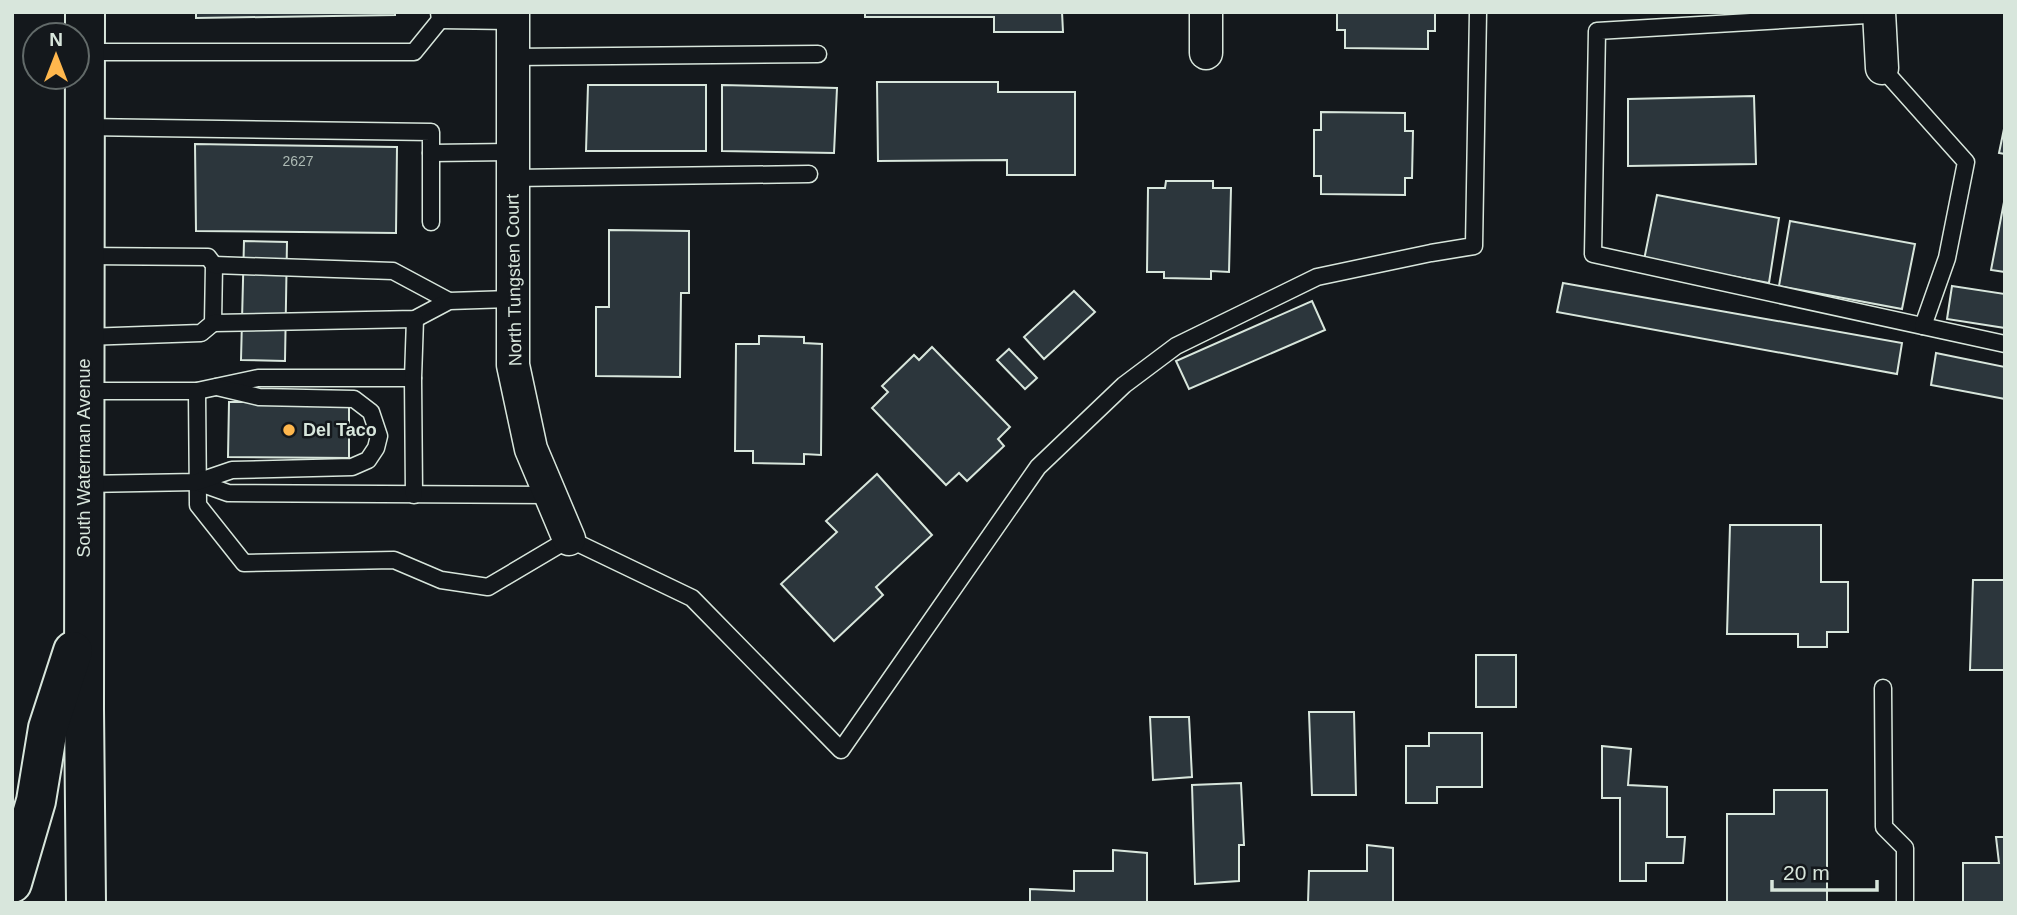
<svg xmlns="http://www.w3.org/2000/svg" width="2017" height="915" font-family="Arial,sans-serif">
	<rect width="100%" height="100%" fill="#14181c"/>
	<g fill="#2c363c" stroke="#d8e6dc" stroke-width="2">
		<polygon points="196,12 395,12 395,15 196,18"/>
		<polygon points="865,12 1062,12 1063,32 994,32 994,17 865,17"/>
		<polygon points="1337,12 1435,12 1435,31 1428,31 1428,49 1345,48 1345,30 1337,30"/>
		<polygon points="877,82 998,82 998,92 1075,92 1075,175 1007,175 1007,160 878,161"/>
		<polygon points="588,85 706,85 706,151 586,151"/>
		<polygon points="722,85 837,88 834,153 722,151"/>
		<polygon points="1754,96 1756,164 1628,166 1628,99"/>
		<polygon points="1321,112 1405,113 1405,131 1413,131 1412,178 1405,178 1405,195 1321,194 1321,176 1314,176 1314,130 1321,130"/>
		<polygon points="2005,124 2005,154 1999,153"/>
		<polygon points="195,144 397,147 396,233 196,231"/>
		<polygon points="1166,181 1213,181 1213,188 1231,188 1229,272 1211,271 1211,279 1164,278 1164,272 1147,272 1148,188 1165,188"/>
		<polygon points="1657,195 1779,218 1769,283 1644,260"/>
		<polygon points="2004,202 2005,202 2005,272 1991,270"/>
		<polygon points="1790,221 1915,244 1902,309 1779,286"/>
		<polygon points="609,230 689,231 689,293 681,293 680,377 596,376 596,307 609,307"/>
		<polygon points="244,241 287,242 285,361 241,360"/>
		<polygon points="1563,283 1902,343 1897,374 1557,312"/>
		<polygon points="1952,286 2005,294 2005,328 1947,319"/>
		<polygon points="1074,291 1095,312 1044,359 1024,337"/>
		<polygon points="1312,301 1325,330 1189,389 1176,361"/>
		<polygon points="759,336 804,337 804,343 822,344 821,455 804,454 804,464 753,463 753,451 735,451 736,344 759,344"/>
		<polygon points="932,347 1010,427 998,439 1004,446 967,481 959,473 946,485 872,408 888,392 882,386 914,355 919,360"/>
		<polygon points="1009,349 1037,378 1025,389 997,360"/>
		<polygon points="1936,353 2005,367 2005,399 1931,385"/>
		<polygon points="229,402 349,402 349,458 228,457"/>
		<polygon points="877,474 932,535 876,587 883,595 834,641 781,584 837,532 826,521"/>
		<polygon points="1730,525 1821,525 1821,582 1848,582 1848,632 1827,632 1827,647 1798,647 1798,634 1727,634"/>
		<polygon points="1973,580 2005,580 2005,670 1970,670"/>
		<rect x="1476" y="655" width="40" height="52"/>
		<polygon points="1309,712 1354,712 1356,795 1312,795"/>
		<polygon points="1150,717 1189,717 1192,777 1153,780"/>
		<polygon points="1429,733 1482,733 1482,787 1437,787 1437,803 1406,803 1406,746 1429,746"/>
		<polygon points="1602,746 1631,749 1628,785 1667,787 1667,837 1685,837 1683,863 1646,863 1646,881 1620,881 1620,798 1602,798"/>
		<polygon points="1241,783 1244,845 1239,845 1239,881 1195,884 1192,785"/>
		<polygon points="1774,790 1827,790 1827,903 1727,903 1727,814 1774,814"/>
		<polygon points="1996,837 2005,837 2005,903 1963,903 1963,863 1999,863"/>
		<polygon points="1367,845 1393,848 1393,903 1308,903 1309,871 1367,871"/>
		<polygon points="1113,850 1147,853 1147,903 1030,903 1030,889 1074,891 1074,871 1113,871"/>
	</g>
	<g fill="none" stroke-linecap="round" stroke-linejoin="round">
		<g stroke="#d8e6dc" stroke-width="19">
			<g id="lane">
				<polyline points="439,12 440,20 513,21"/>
				<polyline points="1884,14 1597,31 1593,254 2005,344"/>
				<polyline points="85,52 414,52 440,20"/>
				<polyline points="513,57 818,54"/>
				<polyline points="1882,68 1966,162 1947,258 1923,326"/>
				<polyline points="85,127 431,132 431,222"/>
				<polyline points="431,153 512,152"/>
				<polyline points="513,178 809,174"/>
				<polyline points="85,256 208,257 214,265 213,323 201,333 85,337"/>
				<polyline points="214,265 393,271 449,301"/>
				<polyline points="213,323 415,319 449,301 513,299"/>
				<polyline points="85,391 197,391 258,378 413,378"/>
				<polyline points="197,391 198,505 244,563 394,560 441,580 488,587 569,539 692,598 841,750 1038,467 1124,385 1176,346 1317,277 1431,253 1474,246 1478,12"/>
				<polyline points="197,482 228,493 551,495"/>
				<polyline points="84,484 197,482 232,470 352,467 368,460 376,448 379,436 371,412 354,399 259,397 217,387"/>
				<polyline points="414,495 413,378 415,319"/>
				<polyline points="1883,688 1884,827 1905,848 1905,903"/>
			</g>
		</g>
		<g stroke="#d8e6dc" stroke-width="35">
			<g id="street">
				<polyline points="513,12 513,365 531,449 569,539"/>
				<polyline points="1879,12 1882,68"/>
				<polyline points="1206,53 1206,12"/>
			</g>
		</g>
		<g stroke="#d8e6dc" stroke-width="42">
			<g id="primary">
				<polyline points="85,12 84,709 86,903"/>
				<polyline points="12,883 36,801 48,728 73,651"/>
			</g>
		</g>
		<use href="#lane" stroke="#14181c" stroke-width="16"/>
		<use href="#street" stroke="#14181c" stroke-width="32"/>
		<use href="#primary" stroke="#14181c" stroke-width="38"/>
	</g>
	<circle fill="#ffb74d" stroke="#14181c" stroke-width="2.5" cx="289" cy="430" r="7"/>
	<g text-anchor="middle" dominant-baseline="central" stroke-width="5" stroke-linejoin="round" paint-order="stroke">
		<g font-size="14" fill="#adbab4">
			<text x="298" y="161">2627</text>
		</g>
		<g font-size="18" fill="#d8e6dc" stroke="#14181c">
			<text transform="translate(514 280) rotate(-91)">North Tungsten Court</text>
			<text transform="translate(84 458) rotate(-90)">South Waterman Avenue</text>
		</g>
		<g font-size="18" font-weight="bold" fill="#d8e6dc" stroke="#14181c" text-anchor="start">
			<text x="303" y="430">Del Taco</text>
		</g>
	</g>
	<rect width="2017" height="915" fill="none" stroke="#d8e6dc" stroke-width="28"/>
	<g transform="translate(56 56)"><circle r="33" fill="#14181c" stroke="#626a69" stroke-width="2"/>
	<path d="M0-5L12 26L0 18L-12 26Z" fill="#ffb74d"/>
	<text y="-10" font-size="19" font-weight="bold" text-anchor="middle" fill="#d8e6dc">N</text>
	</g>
	<path d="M1772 880v10h105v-10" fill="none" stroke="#d8e6dc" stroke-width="3.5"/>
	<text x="1783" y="880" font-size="21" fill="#d8e6dc" stroke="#14181c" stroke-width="5" paint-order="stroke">20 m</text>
</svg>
